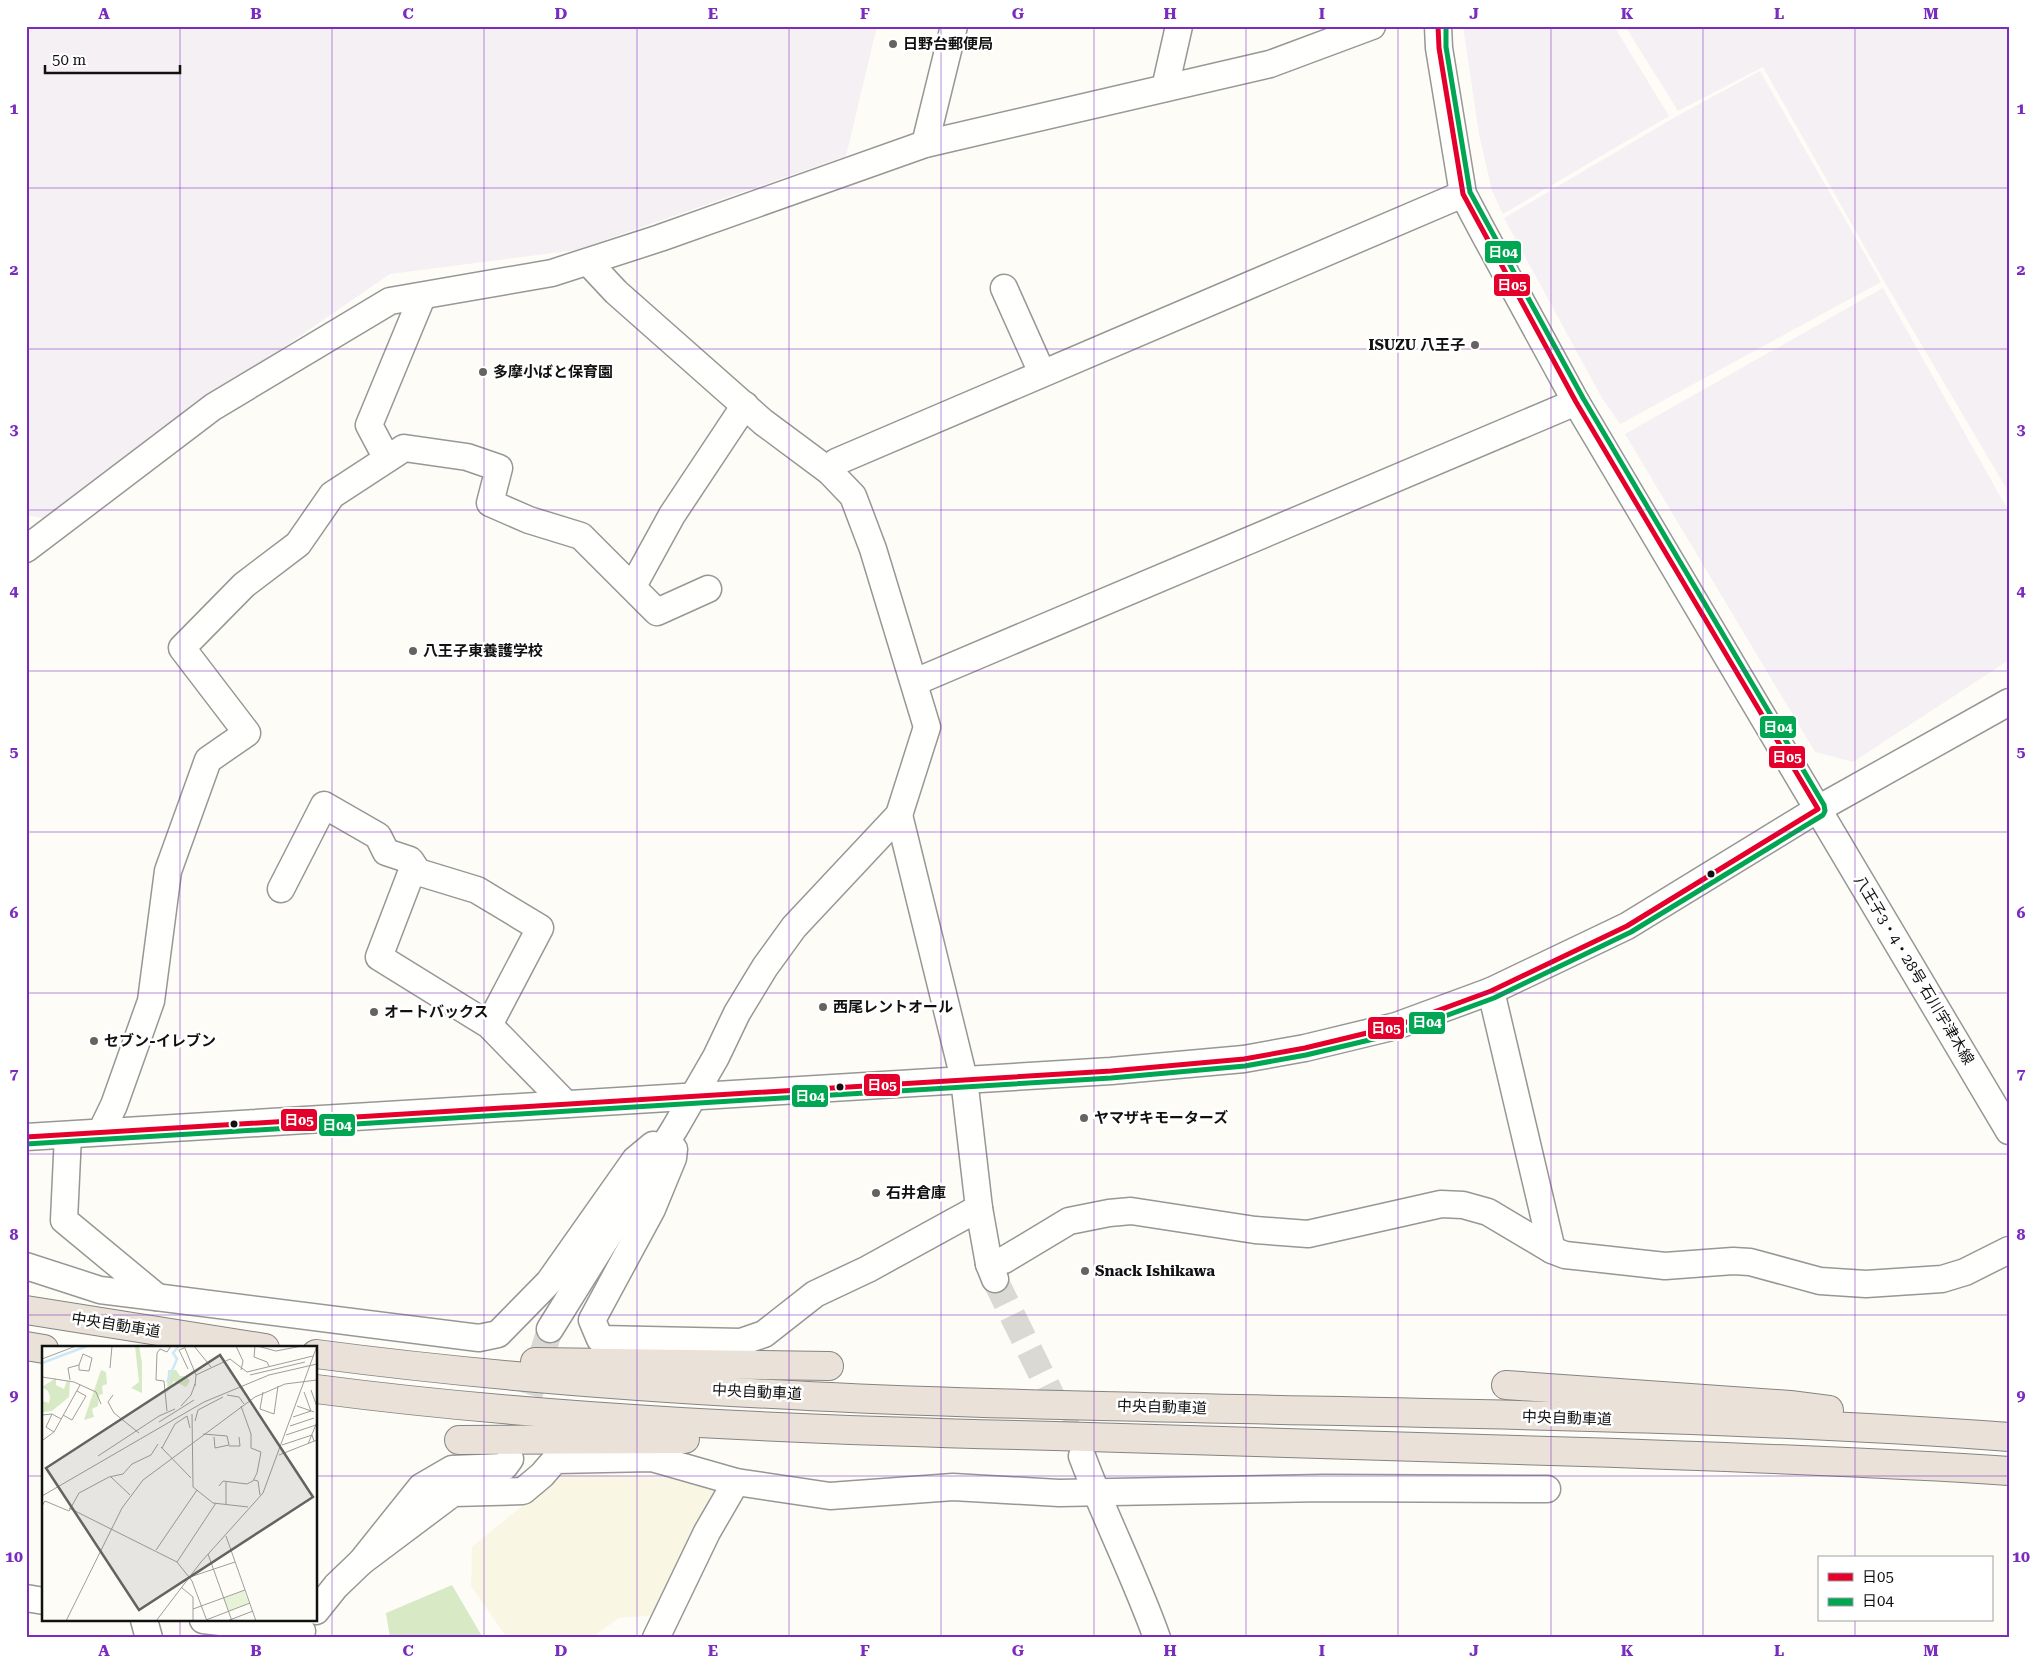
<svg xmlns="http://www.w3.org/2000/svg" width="2035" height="1664" font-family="'Roboto Serif','Noto Sans JP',serif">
	<rect width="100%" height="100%" fill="#fdfcf7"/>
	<g fill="#f5f0f3">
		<polygon points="26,26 877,26 846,156 576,250 390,274 217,393 47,519 26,515"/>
		<polygon points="1463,26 1614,26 1669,116 1503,214 1492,191 1479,134"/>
		<polygon points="1625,26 2009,26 2009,493 1881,276 1763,67 1678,111"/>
		<polygon points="1760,71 1881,282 1620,424 1602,398 1504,218 1677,116"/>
		<polygon points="1883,288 2009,512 2009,660 1853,762 1815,752 1625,434"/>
	</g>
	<polygon fill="#f9f7e4" points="562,1473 694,1479 718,1494 655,1615 619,1618 591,1638 507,1638 471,1586 472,1547"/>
	<polygon fill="#d8eac5" points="452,1585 483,1638 390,1638 386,1613"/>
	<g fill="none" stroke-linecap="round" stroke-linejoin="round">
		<g stroke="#dad9d4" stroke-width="26" stroke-dasharray="26 13" stroke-linecap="butt">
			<polyline points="995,1280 1080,1453"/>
			<polyline points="518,1432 550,1329"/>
		</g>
		<g stroke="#979795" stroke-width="29">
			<g id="minor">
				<polyline points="1438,26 1439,48 1463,194 1482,230 1576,402 2009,1131"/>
				<polyline points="1165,88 1179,26"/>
				<polyline points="925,144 954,26"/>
				<polyline points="1004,288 1042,373"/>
				<polyline points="387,459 369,425 422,297"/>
				<polyline points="829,471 836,462 1463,194"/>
				<polyline points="26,549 213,407 390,301 552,273 660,238 925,144 1270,64 1372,26"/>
				<polyline points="633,586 672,515 745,405"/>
				<polyline points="915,682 1576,402"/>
				<polyline points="899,815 964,1079 979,1208 989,1264 995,1279"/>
				<polyline points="281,889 324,805 378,836 386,852 410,860 418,872"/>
				<polyline points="1491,991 1552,1250"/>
				<polyline points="489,1025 540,928 477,890 418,872 410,876 379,957 489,1025 566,1104"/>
				<polyline points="101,1132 114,1105 151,1001 168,871 208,760 247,733 182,648 244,585 298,544 332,495 404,448 467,457 499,468 490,503 529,520 581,536 657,612 708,589"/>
				<polyline points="68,1135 64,1220 157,1297"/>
				<polyline points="26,1137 1111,1071 1244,1059 1305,1048 1396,1026 1491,991 1627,926 1818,809 2009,702"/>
				<polyline points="674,1149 673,1158 652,1209 592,1320 600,1339 741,1342 764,1334 815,1294 868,1269 979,1208"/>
				<polyline points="989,1264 1004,1260 1069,1221 1109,1213 1131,1211 1255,1230 1308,1234 1441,1204 1463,1205 1488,1212 1552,1250 1565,1255 1665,1266 1733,1261 1750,1262 1820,1281 1866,1284 1942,1279 1965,1272 2009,1250"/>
				<polyline points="26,1266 100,1290 479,1338 498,1334 549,1282 635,1160 653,1145"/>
				<polyline points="550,1329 675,1128 716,1057 737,1013 765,967 794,927 899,815 927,727 873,549 853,496 829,471 763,422 616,292 588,262"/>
				<path d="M1082,1456C1105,1518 1135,1576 1157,1638"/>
				<polyline points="361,1562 453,1493 523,1491 542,1475 555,1460 652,1458 736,1482 830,1496 953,1487 1059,1493 1323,1488 1547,1489"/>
				<polyline points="26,1598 44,1601"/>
				<polyline points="316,1611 336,1586 361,1562 421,1487 452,1469 504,1467 510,1459"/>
				<polyline points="144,1620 149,1638"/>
				<polyline points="203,1620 302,1631"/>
				<polyline points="656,1638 707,1532 736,1482"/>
			</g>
		</g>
		<g stroke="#858482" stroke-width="30">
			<g id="highway">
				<polyline points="26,1310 265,1348"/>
				<polyline points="26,1346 44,1349"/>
				<path d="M316,1354C877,1428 1446,1395 2009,1437"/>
				<polyline points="535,1362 829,1366"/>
				<polyline points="1506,1385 1790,1405 1829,1410"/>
				<path d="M316,1389C561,1421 809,1430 1055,1436C1260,1442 1464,1447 1668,1455C1782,1459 1895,1463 2009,1471"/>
				<polyline points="459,1440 685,1439"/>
			</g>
		</g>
		<use href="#minor" stroke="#fffffe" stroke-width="26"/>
		<use href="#highway" stroke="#eae1d8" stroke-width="28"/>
		<g stroke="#fff" stroke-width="9">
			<polyline id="bus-1" points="26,1137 1111,1071 1244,1059 1305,1048 1396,1026 1491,991 1627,926 1818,809 1576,402 1463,194 1439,48 1438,26"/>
		</g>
		<g stroke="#fff" stroke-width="9">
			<polyline id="bus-2" points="26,1144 1111,1078 1245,1066 1306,1055 1399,1033 1494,998 1631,932 1823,815 1825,811 1824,805 1583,398 1470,192 1446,47 1446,26"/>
		</g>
		<use href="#bus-1" stroke="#e4002b" stroke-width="5"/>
		<use href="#bus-2" stroke="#00a651" stroke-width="5"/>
	</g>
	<path fill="none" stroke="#7b2cbf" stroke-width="1" stroke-opacity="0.55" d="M180,26V1348M332,26V1638M484,26V1638M637,26V1638M789,26V1638M941,26V1638M1094,26V1638M1246,26V1638M1398,26V1638M1551,26V1638M1703,26V1638M1855,26V1558M26,188H2009M26,349H2009M26,510H2009M26,671H2009M26,832H2009M26,993H2009M26,1154H2009M26,1315H2009M26,1476H44M316,1476H2009M180,1620V1638M1855,1620V1638"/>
	<g fill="#646362" stroke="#fff" stroke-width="2">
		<circle cx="893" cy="44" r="5"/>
		<circle cx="1475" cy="345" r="5"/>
		<circle cx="483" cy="372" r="5"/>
		<circle cx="413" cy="651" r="5"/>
		<circle cx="823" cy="1007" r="5"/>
		<circle cx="374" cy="1012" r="5"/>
		<circle cx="94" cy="1041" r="5"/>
		<circle cx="1084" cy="1118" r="5"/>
		<circle cx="876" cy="1193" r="5"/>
		<circle cx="1085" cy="1271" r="5"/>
	</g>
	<g fill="#111" stroke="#fff" stroke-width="2">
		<circle cx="1711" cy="874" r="4.5"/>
		<circle cx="840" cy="1087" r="4.5"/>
		<circle cx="234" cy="1124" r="4.5"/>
	</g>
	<g text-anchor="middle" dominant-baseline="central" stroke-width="5" stroke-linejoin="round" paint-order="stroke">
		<g font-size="15" font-weight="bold" fill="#111" stroke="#fff" text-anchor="start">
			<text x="903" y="44">日野台郵便局</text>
			<text x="1465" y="345" text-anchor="end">ISUZU 八王子</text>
			<text x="493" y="372">多摩小ばと保育園</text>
			<text x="423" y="651">八王子東養護学校</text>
			<text x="833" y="1007">西尾レントオール</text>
			<text x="384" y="1012">オートバックス</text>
			<text x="104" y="1041">セブン-イレブン</text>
			<text x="1094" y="1118">ヤマザキモーターズ</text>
			<text x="886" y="1193">石井倉庫</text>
			<text x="1095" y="1271">Snack Ishikawa</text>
		</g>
		<g font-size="15" fill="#111" stroke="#fff">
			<text transform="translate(1914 970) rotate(59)">八王子3・4・28号 石川宇津木線</text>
			<text transform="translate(116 1325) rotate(9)">中央自動車道</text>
			<text transform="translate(757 1392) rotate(3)">中央自動車道</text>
			<text transform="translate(1162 1407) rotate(2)">中央自動車道</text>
			<text transform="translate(1567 1418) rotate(2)">中央自動車道</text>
		</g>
	</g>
	<g transform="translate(42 1346)">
		<rect width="275" height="275" fill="#fdfcf7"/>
		<path d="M202,245L207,257L187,265L182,252Z" fill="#e7f3d7"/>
		<path d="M93,0H97L100,17V47L89,42L97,36ZM59,24L64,26L65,38L60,40L61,48L57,49L56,60L50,63L52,71L42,74ZM126,24H134L138,30H144L148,35L144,41L132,35L125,47ZM14,32V39L22,43L25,35L28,36L27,51L10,65L0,66V55L7,57L8,51L6,45L0,41Z" fill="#d8eac5"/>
		<path fill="none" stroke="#cde8f7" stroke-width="2.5" d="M0,17L45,0M125,36L135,13L131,7L137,0"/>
		<path fill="none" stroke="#9f9e9b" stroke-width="1" d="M142,0L154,29L153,40M152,0L169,21M194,0L201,15L199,24M213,0L212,11L225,16L227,20M215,0L234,5L260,0M142,2L137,4L146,23M0,13L34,0M68,22L70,0M154,29L188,13L205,26L271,10M208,29L263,16M0,31L32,36L54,46L59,58M28,34L26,22L37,19L41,8L50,12L47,25L37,24V19M269,44L275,61M221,46L218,63L232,68L236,40M71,49L66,56L72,67L97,87M185,49L197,51L202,58M139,60L149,49L153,38M255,60L272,66M125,65L122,35L114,34L115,7L118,3L125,6L129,0M10,68L4,81L12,86M150,68L151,141L171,157L206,161M0,69L10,68L19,73M21,69L30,74L44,50L35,45M251,71L269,65L262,46M153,75L156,64L181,51M117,76L152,54M248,80L272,72M161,88L185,90L187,99L173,102L172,91M244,89L274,79L275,82M1,94L12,86L38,39M266,98L275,76M240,99L270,89L272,95M187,100H198L197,91M119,101L149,132M120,102L133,78L145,70L148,82M237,109L275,94M56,110L117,70L133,63M69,131L88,149M212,134L216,135L218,149M184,136V158M177,140L181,135L205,138L211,135L215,127L219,106L209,102V88L199,60M0,150L162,56L227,29L275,18M0,160L3,155L27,165L37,147L67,131L81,128L90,118L109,109L116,98M27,162L135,216L150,235L165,275M184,190L214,275M114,204L155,144M166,208L190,275M135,216L174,157M148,231L193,216M139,241L151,251V275M151,263L203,244M164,274L208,257M24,275L80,162L101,134L213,51L243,38L275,34M114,275L159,216L221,147L275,0M185,275L211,265"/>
		<path fill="#646362" fill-opacity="0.15" stroke="#646362" stroke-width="2.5" d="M178,9L271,151L97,264L4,122Z"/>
		<rect width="275" height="275" fill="none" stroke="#111" stroke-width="2.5"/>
	</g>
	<g stroke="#fff" stroke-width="2">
		<rect x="1484" y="240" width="38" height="24" rx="5" fill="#00a651"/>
		<rect x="1493" y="273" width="38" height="24" rx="5" fill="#e4002b"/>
		<rect x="1759" y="715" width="38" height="24" rx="5" fill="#00a651"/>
		<rect x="1768" y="745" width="38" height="24" rx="5" fill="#e4002b"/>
		<rect x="1408" y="1011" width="38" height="24" rx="5" fill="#00a651"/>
		<rect x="1367" y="1016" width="38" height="24" rx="5" fill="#e4002b"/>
		<rect x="863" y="1073" width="38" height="24" rx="5" fill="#e4002b"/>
		<rect x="791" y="1084" width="38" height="24" rx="5" fill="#00a651"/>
		<rect x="280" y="1108" width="38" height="24" rx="5" fill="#e4002b"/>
		<rect x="318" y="1113" width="38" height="24" rx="5" fill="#00a651"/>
	</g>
	<g font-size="14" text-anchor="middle" font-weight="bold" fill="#fff">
		<text x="1503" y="257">日04</text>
		<text x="1512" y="290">日05</text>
		<text x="1778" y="732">日04</text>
		<text x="1787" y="762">日05</text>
		<text x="1427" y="1027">日04</text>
		<text x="1386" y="1033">日05</text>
		<text x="882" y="1090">日05</text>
		<text x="810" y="1101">日04</text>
		<text x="299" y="1125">日05</text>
		<text x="337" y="1130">日04</text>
	</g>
	<rect width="2035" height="1664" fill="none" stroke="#ffffff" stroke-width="55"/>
	<rect x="1818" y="1556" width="175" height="65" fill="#ffffff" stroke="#a0a0a0"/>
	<rect x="1828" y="1573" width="25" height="8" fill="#e4002b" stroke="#a0a0a0"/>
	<text x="1862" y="1582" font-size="15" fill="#111111">日05</text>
	<rect x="1828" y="1598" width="25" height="8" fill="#00a651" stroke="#a0a0a0"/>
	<text x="1862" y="1606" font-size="15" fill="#111111">日04</text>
	<path d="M45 65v8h135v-8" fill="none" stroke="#111111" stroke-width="2.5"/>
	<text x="52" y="65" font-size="15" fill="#111111" stroke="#ffffff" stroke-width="4" paint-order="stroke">50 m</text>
	<rect x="28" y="28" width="1980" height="1608" fill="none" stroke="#7b2cbf" stroke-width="2"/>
	<g font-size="16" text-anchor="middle" font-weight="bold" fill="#7b2cbf">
		<text x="104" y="19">A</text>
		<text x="256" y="19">B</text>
		<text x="408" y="19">C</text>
		<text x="561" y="19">D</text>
		<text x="713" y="19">E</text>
		<text x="865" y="19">F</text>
		<text x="1018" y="19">G</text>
		<text x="1170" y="19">H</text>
		<text x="1322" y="19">I</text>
		<text x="1474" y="19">J</text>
		<text x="1627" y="19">K</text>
		<text x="1779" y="19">L</text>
		<text x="1931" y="19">M</text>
		<text x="14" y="114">1</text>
		<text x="2021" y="114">1</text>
		<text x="14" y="275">2</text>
		<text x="2021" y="275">2</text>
		<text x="14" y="435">3</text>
		<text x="2021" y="435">3</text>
		<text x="14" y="596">4</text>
		<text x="2021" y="596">4</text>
		<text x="14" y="757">5</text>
		<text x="2021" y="757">5</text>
		<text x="14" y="918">6</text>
		<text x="2021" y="918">6</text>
		<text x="14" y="1079">7</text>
		<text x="2021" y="1079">7</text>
		<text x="14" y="1240">8</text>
		<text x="2021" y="1240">8</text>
		<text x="14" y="1401">9</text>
		<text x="2021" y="1401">9</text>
		<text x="14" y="1562">10</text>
		<text x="2021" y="1562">10</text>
		<text x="104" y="1656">A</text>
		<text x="256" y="1656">B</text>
		<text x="408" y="1656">C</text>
		<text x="561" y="1656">D</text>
		<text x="713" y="1656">E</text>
		<text x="865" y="1656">F</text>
		<text x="1018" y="1656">G</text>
		<text x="1170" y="1656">H</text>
		<text x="1322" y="1656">I</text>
		<text x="1474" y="1656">J</text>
		<text x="1627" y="1656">K</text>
		<text x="1779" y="1656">L</text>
		<text x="1931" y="1656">M</text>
	</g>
</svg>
